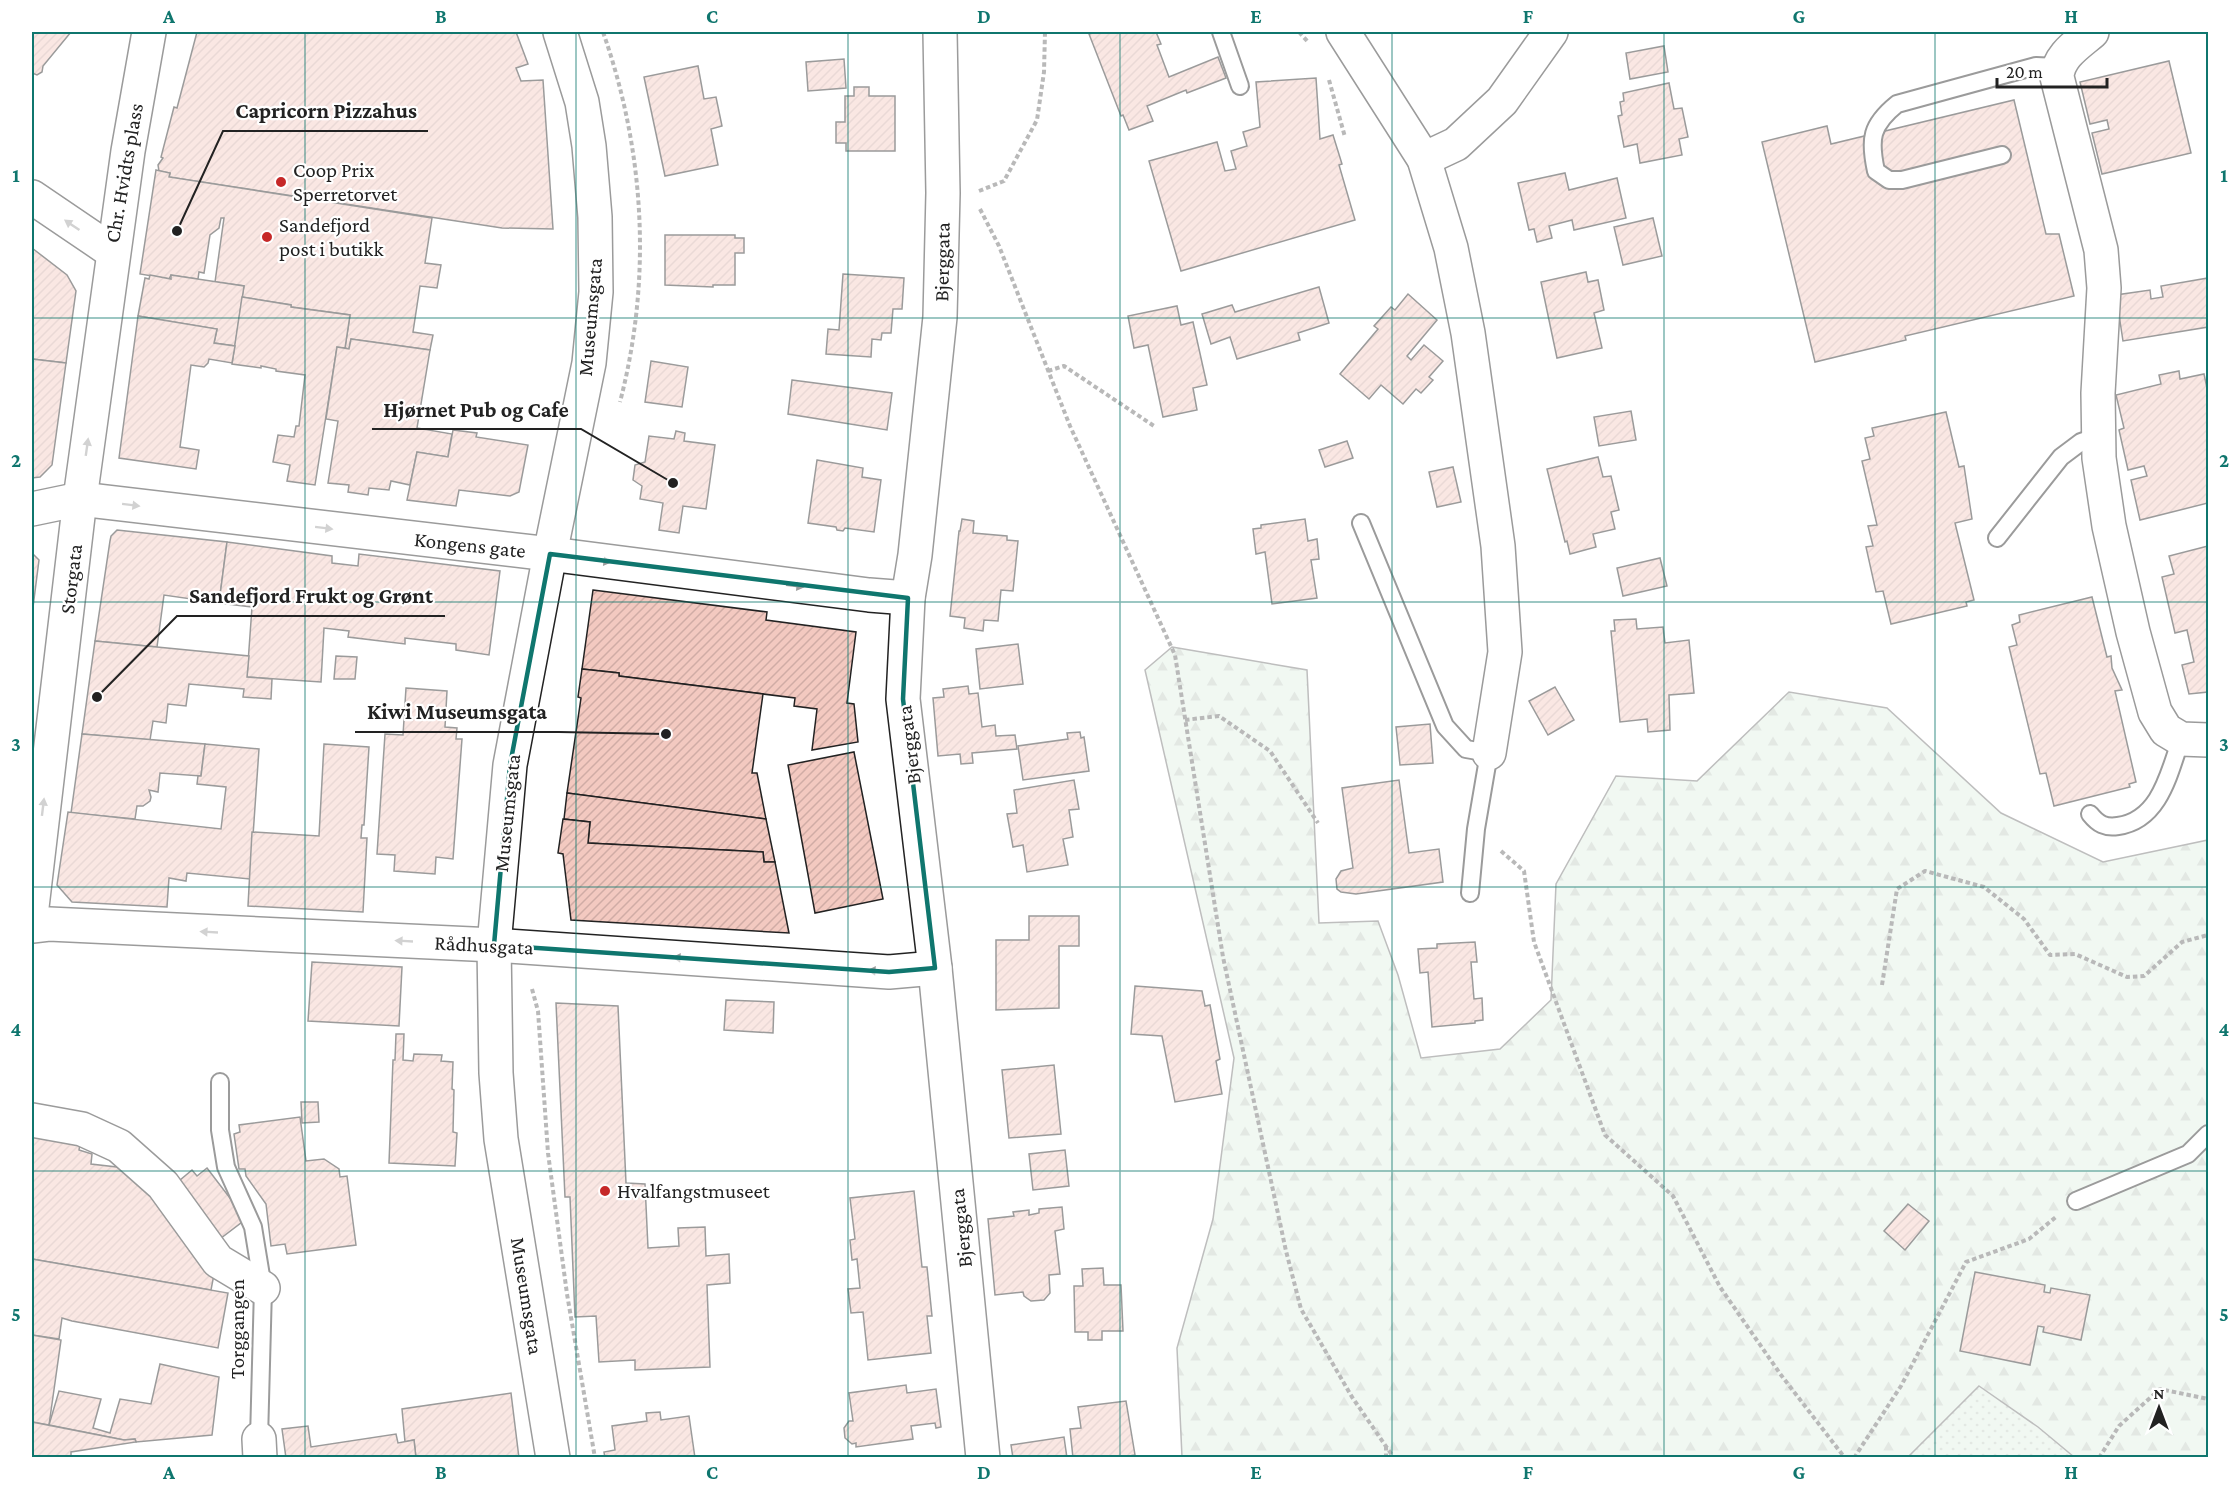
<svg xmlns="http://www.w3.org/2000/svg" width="2240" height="1489" font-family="'Crimson Pro',serif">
	<defs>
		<pattern id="forest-firs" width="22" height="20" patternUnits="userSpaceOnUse" patternTransform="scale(1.5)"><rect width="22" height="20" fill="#e0efe3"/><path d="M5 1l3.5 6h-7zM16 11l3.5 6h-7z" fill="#c0cdc2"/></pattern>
		<pattern id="park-dots" width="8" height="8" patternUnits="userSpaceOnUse" patternTransform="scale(1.5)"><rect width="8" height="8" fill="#e0efe3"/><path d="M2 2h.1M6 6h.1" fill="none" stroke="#c0cdc2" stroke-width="1.8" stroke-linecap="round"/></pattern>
		<pattern id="building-hatch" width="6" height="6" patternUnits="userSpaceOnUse" patternTransform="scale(1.5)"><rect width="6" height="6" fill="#f3c9c0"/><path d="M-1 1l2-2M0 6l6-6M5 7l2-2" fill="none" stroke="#d0aca5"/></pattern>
	</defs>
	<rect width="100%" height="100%" fill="#fff"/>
	<polygon fill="url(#forest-firs)" stroke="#6f6f6f" stroke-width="1.5" points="1172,647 1307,670 1319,923 1378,921 1398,975 1421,1058 1500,1049 1551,1000 1556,884 1616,776 1697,781 1789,692 1887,708 2001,813 2103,862 2208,840 2208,1457 1182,1457 1177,1348 1213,1219 1234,1058 1145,670"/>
	<polygon fill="url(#park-dots)" stroke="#6f6f6f" stroke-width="1.5" points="1979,1386 2038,1427 2074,1457 1908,1457"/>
	<g fill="url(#building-hatch)" stroke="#222" stroke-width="1.5">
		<polygon points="32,32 71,32 43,66 42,72 37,75 32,73"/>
		<polygon points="197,32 516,32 528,64 516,68 521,81 543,80 553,229 502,228 169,177 170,173 159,171 158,165 163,158 161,157 174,107 177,108"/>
		<polygon points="1095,32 1156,32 1161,44 1157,45 1169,77 1218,57 1226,78 1187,93 1186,90 1147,106 1153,121 1129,130 1123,115 1121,116 1089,34"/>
		<polygon points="1664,46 1668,72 1630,79 1626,53"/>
		<polygon points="844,59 846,88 808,91 806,62"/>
		<polygon points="2169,61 2191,153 2102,174 2092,133 2109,129 2107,120 2090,124 2080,82"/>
		<polygon points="698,66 704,99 716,97 722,126 711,129 718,165 665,176 644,77"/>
		<polygon points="1316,78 1320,139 1333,135 1342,164 1339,165 1355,220 1181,271 1149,161 1217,142 1225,171 1236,169 1231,151 1247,146 1243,132 1260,127 1256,82"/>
		<polygon points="1669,83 1674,109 1682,108 1688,137 1679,139 1682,155 1640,163 1637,144 1624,147 1618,116 1622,115 1620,102 1624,101 1623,93"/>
		<polygon points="854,87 869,87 869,96 895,96 895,151 846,151 846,143 836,143 836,122 845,122 845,96 854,96"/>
		<polygon points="2014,100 2046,234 2059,234 2074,296 1905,336 1906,340 1815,362 1762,142 1827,126 1831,144"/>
		<polygon points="156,170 170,173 169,177 432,218 425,263 441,265 437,288 420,286 413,332 433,335 430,350 351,339 349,349 345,348 350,315 291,307 291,305 242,297 244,286 215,282 224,218 221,218 219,228 210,235 204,273 199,272 198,279 171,275 169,279 140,274"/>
		<polygon points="1565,173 1569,190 1617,178 1626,218 1574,230 1572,220 1549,226 1552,238 1537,242 1534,229 1529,230 1518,183"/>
		<polygon points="1653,218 1662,256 1623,265 1614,227"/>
		<polygon points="665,235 735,235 735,238 744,238 744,253 735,253 735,285 713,285 713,287 665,285"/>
		<polygon points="32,248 67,275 76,291 66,363 32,359"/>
		<polygon points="1586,272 1588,282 1598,280 1604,310 1594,313 1602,348 1557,358 1541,282"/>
		<polygon points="843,274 904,278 902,309 893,309 891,333 882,333 881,340 872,339 871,357 826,354 828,329 839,330"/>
		<polygon points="150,275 171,279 171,275 244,286 235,346 214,343 217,329 138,316 145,278 149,279"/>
		<polygon points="2208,278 2208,327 2123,341 2116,295 2150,290 2151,299 2163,297 2161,286"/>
		<polygon points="1319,287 1329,323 1298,333 1300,340 1237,359 1230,337 1211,344 1202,314 1232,305 1235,312"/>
		<polygon points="1408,294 1437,320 1407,356 1411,360 1424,345 1443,361 1429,377 1433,380 1421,393 1416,389 1403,404 1381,385 1369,399 1340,374 1378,329 1374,326 1391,307 1395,310"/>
		<polygon points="242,297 291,305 291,307 350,315 345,348 337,347 315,485 287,481 290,465 273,462 278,435 294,437 296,426 299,426 305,375 276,371 276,369 261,366 261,368 232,364"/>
		<polygon points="1177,306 1181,325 1193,322 1207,385 1193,388 1197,410 1163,417 1148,345 1134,348 1128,316"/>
		<polygon points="138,316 217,329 214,343 235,346 232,363 209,359 208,363 204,367 191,365 180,447 199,450 196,469 119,458"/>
		<polygon points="351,339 430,350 417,428 452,434 448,457 417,452 410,485 391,481 389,490 369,488 368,495 348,492 349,485 328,483 338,421 326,419 337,347 349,349"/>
		<polygon points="32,359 66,363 52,465 40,477 32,478"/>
		<polygon points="651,361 688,367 682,407 645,402"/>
		<polygon points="2179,371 2180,379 2204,374 2208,393 2208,503 2140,520 2131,480 2147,476 2144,466 2128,470 2119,430 2124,428 2116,395 2161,384 2159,375"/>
		<polygon points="792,380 892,393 887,430 788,414"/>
		<polygon points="1631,411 1636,440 1599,446 1594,417"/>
		<polygon points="1946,412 1959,467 1964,466 1972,519 1955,523 1974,600 1966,602 1967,606 1891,624 1883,591 1876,592 1866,547 1873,546 1868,526 1877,525 1862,461 1870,459 1865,438 1874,436 1872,428"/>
		<polygon points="453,430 477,433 476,437 528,445 519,492 510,496 459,490 456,506 407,500 417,452 448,457"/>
		<polygon points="676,431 685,433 684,441 715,445 706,509 683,506 679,533 659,530 663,503 640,499 642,486 633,480 635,465 645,462 649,436 674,439"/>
		<polygon points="1347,441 1353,458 1325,467 1319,450"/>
		<polygon points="1598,457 1603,477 1611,476 1619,510 1611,512 1615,529 1593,534 1596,547 1570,554 1567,541 1565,542 1547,469"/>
		<polygon points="817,460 863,468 862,477 881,480 874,532 845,528 843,531 837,530 836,527 808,523"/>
		<polygon points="1453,467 1461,502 1437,507 1429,472"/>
		<polygon points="962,519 974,521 973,533 1007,536 1007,540 1018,541 1013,591 1001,590 998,621 984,620 983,631 964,628 965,618 950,616 959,531 960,531"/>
		<polygon points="1305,519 1308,541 1317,539 1319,559 1311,560 1317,598 1272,604 1265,552 1256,554 1253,529 1261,528 1261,525"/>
		<polygon points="117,530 227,542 219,603 164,595 157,647 95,641 110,541 111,536"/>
		<polygon points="227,542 332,556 332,563 358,566 359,554 500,571 489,655 456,650 456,644 405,638 405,644 348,637 349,631 324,628 321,682 247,677 252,607 219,603"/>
		<polygon points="2208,546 2208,692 2189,694 2182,665 2194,662 2187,630 2175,633 2162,577 2174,574 2169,556"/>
		<polygon points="32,553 39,560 32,615"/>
		<polygon points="1660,558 1667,586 1623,596 1617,568"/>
		<polygon points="593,590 767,612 766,620 856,632 847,703 854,704 858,742 812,750 817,709 794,706 795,698 619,676 619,673 582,669"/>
		<polygon points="2092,597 2107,657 2111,656 2112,668 2122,690 2115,691 2136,782 2129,784 2130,787 2054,806 2046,773 2040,774 2009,647 2017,645 2012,625 2020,622 2019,615"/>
		<polygon points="1636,619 1637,629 1663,627 1665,643 1689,640 1694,693 1669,695 1670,730 1648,732 1647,719 1620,722 1611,631 1615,631 1614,620"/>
		<polygon points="95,641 249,656 247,677 272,679 271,699 243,697 244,689 189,684 186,706 168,704 166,723 153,721 150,740 82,734"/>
		<polygon points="1018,644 1023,684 980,689 976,649"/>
		<polygon points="336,656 357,657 355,679 334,679"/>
		<polygon points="582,669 619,673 619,676 763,694 752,773 757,773 766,819 567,793 581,698 578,697"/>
		<polygon points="968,686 969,694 978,693 982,727 995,725 996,736 1015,735 1017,749 972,753 973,763 961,764 960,754 938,756 933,698 944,697 943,689"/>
		<polygon points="1555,687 1574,720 1548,735 1529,701"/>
		<polygon points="406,688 447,691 445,727 457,728 456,739 462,739 453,859 436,857 435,874 394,871 395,855 377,854 385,734 403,735"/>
		<polygon points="1430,724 1433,763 1400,765 1396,727"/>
		<polygon points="1080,732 1081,738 1084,737 1089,771 1023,780 1018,746 1068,739 1067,733"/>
		<polygon points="82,734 205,744 201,776 160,773 158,792 149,790 151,797 150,801 143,806 137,806 135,819 71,813"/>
		<polygon points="205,744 259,749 250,879 187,873 186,881 169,878 167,907 72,902 57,885 68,812 221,829 226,787 197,784 198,776 201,776"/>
		<polygon points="324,744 369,747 364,825 362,825 361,838 367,838 363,912 248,906 252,832 319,836"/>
		<polygon points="854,752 883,899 815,913 788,765"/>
		<polygon points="1074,780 1079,809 1069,810 1073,837 1063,839 1068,865 1027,872 1023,845 1013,847 1007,814 1017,813 1014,790"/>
		<polygon points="1399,780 1409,853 1439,849 1443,882 1356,894 1341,892 1337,889 1336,879 1341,871 1353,868 1342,788"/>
		<polygon points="567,793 766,819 775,862 764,862 763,852 588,843 590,822 564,819"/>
		<polygon points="563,819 590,822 588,843 763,852 764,862 775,862 789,933 571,920 563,854 558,853"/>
		<polygon points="1029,916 1079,916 1079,946 1059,946 1059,1008 996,1010 996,940 1029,940"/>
		<polygon points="1475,942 1477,962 1471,962 1474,999 1482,998 1483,1020 1475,1021 1475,1023 1432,1027 1428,972 1420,973 1418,949 1437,948 1437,944"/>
		<polygon points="312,962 402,967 399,1026 308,1021"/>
		<polygon points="1135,986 1202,991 1205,1006 1210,1005 1220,1059 1216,1061 1222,1094 1175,1102 1162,1036 1131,1034"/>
		<polygon points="726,1000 774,1002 773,1033 724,1030"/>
		<polygon points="556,1003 618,1006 626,1183 645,1184 648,1248 679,1246 678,1228 705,1227 706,1256 729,1254 730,1283 707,1285 710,1367 635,1370 635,1360 599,1362 596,1316 575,1317 570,1197 565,1197"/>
		<polygon points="396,1034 404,1034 403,1060 413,1061 414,1054 442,1055 441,1061 453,1062 452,1089 454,1090 453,1132 457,1133 455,1166 389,1163 393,1060 395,1060"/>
		<polygon points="1054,1065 1061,1134 1009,1138 1002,1070"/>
		<polygon points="301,1102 318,1102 319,1122 302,1123"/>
		<polygon points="300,1117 306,1161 324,1159 339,1169 340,1177 347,1176 356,1245 287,1254 285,1244 271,1246 266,1204 246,1176 245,1169 239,1169 234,1134 240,1132 239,1125"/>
		<polygon points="32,1131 81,1138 79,1150 92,1154 91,1164 143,1170 216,1264 211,1290 32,1259"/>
		<polygon points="1065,1150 1069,1186 1033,1190 1029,1154"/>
		<polygon points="207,1168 246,1219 212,1245 173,1186 192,1170 197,1176"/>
		<polygon points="914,1191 922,1267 927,1267 932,1316 927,1316 931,1353 868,1360 863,1312 851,1313 848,1289 860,1288 857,1259 852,1260 850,1240 855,1239 850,1198"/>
		<polygon points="1908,1204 1929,1221 1905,1250 1884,1231"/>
		<polygon points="1062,1207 1064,1229 1055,1231 1060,1274 1049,1275 1050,1293 1044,1300 1031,1301 1024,1296 1023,1292 995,1295 988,1219 1014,1216 1013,1212 1029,1210 1029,1215 1039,1213 1039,1209"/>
		<polygon points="32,1259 228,1293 218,1348 72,1321 62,1318 59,1339 32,1335"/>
		<polygon points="1103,1268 1104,1285 1121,1285 1123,1331 1102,1331 1102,1340 1088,1340 1088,1332 1075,1332 1074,1286 1083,1286 1082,1269"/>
		<polygon points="1975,1272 2045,1285 2044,1292 2050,1293 2051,1288 2090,1295 2081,1340 2043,1332 2044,1327 2038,1326 2030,1365 1960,1351"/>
		<polygon points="32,1335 61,1340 49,1425 32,1422"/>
		<polygon points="160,1364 219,1377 212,1435 136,1442 135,1439 124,1440 49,1425 59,1391 101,1399 93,1428 110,1433 120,1399 151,1404"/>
		<polygon points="906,1385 907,1393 936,1389 941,1427 936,1428 935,1423 911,1426 913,1439 856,1447 856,1443 852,1444 845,1438 844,1428 849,1421 853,1421 849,1393"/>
		<polygon points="511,1393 519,1458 416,1458 414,1440 405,1442 402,1409"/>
		<polygon points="1126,1401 1135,1455 1117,1458 1073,1458 1070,1429 1081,1428 1078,1407"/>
		<polygon points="660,1412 661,1420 689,1416 695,1458 605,1458 604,1452 615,1450 612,1426 647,1421 646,1413"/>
		<polygon points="32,1422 124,1440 135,1439 136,1442 71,1452 71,1458 32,1458"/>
		<polygon points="308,1426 311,1447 396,1434 398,1443 414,1440 416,1458 286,1458 282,1429"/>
		<polygon points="1064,1437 1067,1458 1013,1458 1011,1445"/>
	</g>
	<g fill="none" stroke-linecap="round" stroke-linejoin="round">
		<g stroke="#222" stroke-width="20">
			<g id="lane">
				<polyline points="1221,32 1240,86"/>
				<path d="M2002,155L1902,180H1889L1876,171C1869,139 1871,125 1897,104L2036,66L2057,67"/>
				<polyline points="1361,523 1445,726 1466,749 1489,753 1476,829 1470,893"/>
				<polyline points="1997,538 2061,457 2081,442 2098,436"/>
				<path d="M2090,814C2098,824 2105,828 2118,826C2160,820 2169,773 2181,739"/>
				<polyline points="220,1082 220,1130 226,1167 253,1227 263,1288 259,1439"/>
				<polyline points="2076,1201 2188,1154 2208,1134"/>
			</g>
		</g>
		<g stroke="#222" stroke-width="36">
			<g id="street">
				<polyline points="940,32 943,193 940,317 915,555 908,598 903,699 935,968 983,1458"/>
				<polyline points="1343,32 1424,159 1451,248 1468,333 1498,546 1505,652 1489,753"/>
				<path d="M2092,32C2078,44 2058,56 2057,77L2101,250L2104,288L2098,393L2099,458L2109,526L2133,632L2155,712L2166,730L2181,739L2208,740"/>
				<polyline points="1424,159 1456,144 1502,101 1551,32"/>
				<polyline points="32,197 113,252"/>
				<polyline points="32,509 80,499 550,554 869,595 908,598"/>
				<polyline points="32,907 80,499 128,151 149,32"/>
				<polyline points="32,926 49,924 494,945 889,972 935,968"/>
				<polyline points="32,1120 82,1129 119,1146 163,1185 218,1261 263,1288"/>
				<polyline points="259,1439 260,1458"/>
			</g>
		</g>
		<g stroke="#222" stroke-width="36">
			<polyline id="secondary" points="553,1458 501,1139 496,1073 494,945 510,765 550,554 589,363 596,292 595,217 589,146 582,102 560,32"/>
		</g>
		<g stroke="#646464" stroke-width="4" stroke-dasharray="4.5 3" stroke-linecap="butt">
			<path d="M603,32C645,152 652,279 620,402"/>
			<polyline points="1299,32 1309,43"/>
			<polyline points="1329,80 1345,137"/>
			<polyline points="979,191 1004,181 1037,120 1044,72 1045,32"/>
			<polyline points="980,209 999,246 1070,426 1175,655 1223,957 1286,1251 1301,1309 1352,1397 1394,1458"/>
			<polyline points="1048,371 1064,366 1154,426"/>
			<polyline points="1185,720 1219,716 1270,751 1318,823"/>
			<polyline points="1501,851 1524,871 1534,942 1605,1135 1673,1196 1720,1287 1781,1375 1845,1458"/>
			<polyline points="1882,985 1897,889 1925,871 1984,887 2024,919 2050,955 2075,954 2127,977 2144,976 2182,942 2208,935"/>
			<polyline points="532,989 538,1011 548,1153 567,1294 595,1458"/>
			<polyline points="1386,1458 1386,1446"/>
			<polyline points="1854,1458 1901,1386 1966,1262 2029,1239 2056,1217"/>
			<polyline points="2099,1458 2119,1426 2160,1389 2208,1399"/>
		</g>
		<use href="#lane" stroke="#fff" stroke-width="16"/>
		<use href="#street" stroke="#fff" stroke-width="33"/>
		<use href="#secondary" stroke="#fff" stroke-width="33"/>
	</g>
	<defs><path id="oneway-solid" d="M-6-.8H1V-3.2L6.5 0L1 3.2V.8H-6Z" transform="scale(1.5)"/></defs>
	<g fill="#9c9c9c">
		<use href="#oneway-solid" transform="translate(72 225) rotate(-146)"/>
		<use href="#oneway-solid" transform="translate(87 447) rotate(-82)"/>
		<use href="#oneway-solid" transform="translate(131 505) rotate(7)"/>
		<use href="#oneway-solid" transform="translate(324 528) rotate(7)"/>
		<use href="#oneway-solid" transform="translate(602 561) rotate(7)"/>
		<use href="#oneway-solid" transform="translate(795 586) rotate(7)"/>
		<use href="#oneway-solid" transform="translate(43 807) rotate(-83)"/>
		<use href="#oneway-solid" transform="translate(209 932) rotate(-177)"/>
		<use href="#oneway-solid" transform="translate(404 941) rotate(-177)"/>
		<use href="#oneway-solid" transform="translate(682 958) rotate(-176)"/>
		<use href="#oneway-solid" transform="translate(877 971) rotate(-176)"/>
	</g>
	<path d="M0 0H2240V1489H0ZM550,554L908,598L903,699L935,968L889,972L494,945L510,765Z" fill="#fff" fill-opacity=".55" fill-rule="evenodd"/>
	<path fill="none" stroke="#0f766e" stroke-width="4.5" stroke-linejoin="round" d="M550,554L908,598L903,699L935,968L889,972L494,945L510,765Z"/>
	<path fill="none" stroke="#0f766e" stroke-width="1.5" stroke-opacity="0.55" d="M305,32V1458M576,32V1458M848,32V1458M1120,32V1458M1392,32V1458M1664,32V1458M1935,32V1458M32,318H2208M32,602H2208M32,887H2208M32,1171H2208"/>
	<g fill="#c62828" stroke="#fff" stroke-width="2">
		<circle cx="281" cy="182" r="6"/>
		<circle cx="267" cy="237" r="6"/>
		<circle cx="605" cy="1191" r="6"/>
	</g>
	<g text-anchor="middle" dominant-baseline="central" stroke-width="4.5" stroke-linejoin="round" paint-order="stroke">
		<g font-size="21" fill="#222" stroke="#fff" text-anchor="start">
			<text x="293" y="170">Coop Prix<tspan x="293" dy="24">Sperretorvet</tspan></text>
			<text x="279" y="225">Sandefjord<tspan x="279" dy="24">post i butikk</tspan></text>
			<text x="617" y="1191">Hvalfangstmuseet</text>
		</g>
		<g font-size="21" fill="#222" stroke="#fff">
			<text transform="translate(124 173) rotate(-80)">Chr. Hvidts plass</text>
			<text transform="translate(942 262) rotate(-89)">Bjerggata</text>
			<text transform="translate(590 317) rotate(-85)">Museumsgata</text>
			<text transform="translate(470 545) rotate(6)">Kongens gate</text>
			<text transform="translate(71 579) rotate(-83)">Storgata</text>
			<text transform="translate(909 745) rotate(-97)">Bjerggata</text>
			<text transform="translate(507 813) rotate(-84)">Museumsgata</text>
			<text transform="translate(484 945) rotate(3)">Rådhusgata</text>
			<text transform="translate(961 1228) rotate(-96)">Bjerggata</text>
			<text transform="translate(527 1296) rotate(81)">Museumsgata</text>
			<text transform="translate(237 1329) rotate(-90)">Torggangen</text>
		</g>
	</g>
	<path fill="none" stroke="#222" stroke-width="2" d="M177 231L223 131H428M673 483L581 429H372M97 697L177 616H445M666 734L559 732H355"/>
	<g fill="#222" stroke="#fff" stroke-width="2">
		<circle cx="177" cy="231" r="6"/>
		<circle cx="673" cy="483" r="6"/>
		<circle cx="97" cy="697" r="6"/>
		<circle cx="666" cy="734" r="6"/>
	</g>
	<g font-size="22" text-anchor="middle" font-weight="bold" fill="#222" stroke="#fff" stroke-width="4.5" stroke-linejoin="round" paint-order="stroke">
		<text x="326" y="118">Capricorn Pizzahus</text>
		<text x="476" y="417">Hjørnet Pub og Cafe</text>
		<text x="311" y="603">Sandefjord Frukt og Grønt</text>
		<text x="457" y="719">Kiwi Museumsgata</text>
	</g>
	<rect width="2240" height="1489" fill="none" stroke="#ffffff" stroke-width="66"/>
	<g transform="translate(2159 1408)" stroke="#ffffff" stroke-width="4.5" paint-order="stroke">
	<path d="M0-4.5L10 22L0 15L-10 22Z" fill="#222222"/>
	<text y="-9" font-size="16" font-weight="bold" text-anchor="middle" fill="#222222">N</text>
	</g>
	<path d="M1997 78v9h110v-9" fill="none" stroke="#222222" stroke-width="3"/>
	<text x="2006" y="78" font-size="18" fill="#222222" stroke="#ffffff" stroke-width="4.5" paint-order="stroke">20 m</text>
	<rect x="33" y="33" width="2174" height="1423" fill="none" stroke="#0f766e" stroke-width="2"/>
	<g font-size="20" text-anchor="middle" font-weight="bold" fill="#0f766e">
		<text x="169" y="23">A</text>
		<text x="441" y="23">B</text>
		<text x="712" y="23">C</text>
		<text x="984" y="23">D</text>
		<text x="1256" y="23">E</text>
		<text x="1528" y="23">F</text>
		<text x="1799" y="23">G</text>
		<text x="2071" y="23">H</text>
		<text x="16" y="182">1</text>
		<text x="2224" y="182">1</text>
		<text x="16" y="467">2</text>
		<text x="2224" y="467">2</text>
		<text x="16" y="751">3</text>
		<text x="2224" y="751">3</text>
		<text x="16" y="1036">4</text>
		<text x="2224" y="1036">4</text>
		<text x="16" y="1321">5</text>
		<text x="2224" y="1321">5</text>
		<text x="169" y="1479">A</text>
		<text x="441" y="1479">B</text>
		<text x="712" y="1479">C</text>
		<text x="984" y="1479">D</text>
		<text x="1256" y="1479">E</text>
		<text x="1528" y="1479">F</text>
		<text x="1799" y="1479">G</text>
		<text x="2071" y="1479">H</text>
	</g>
</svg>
